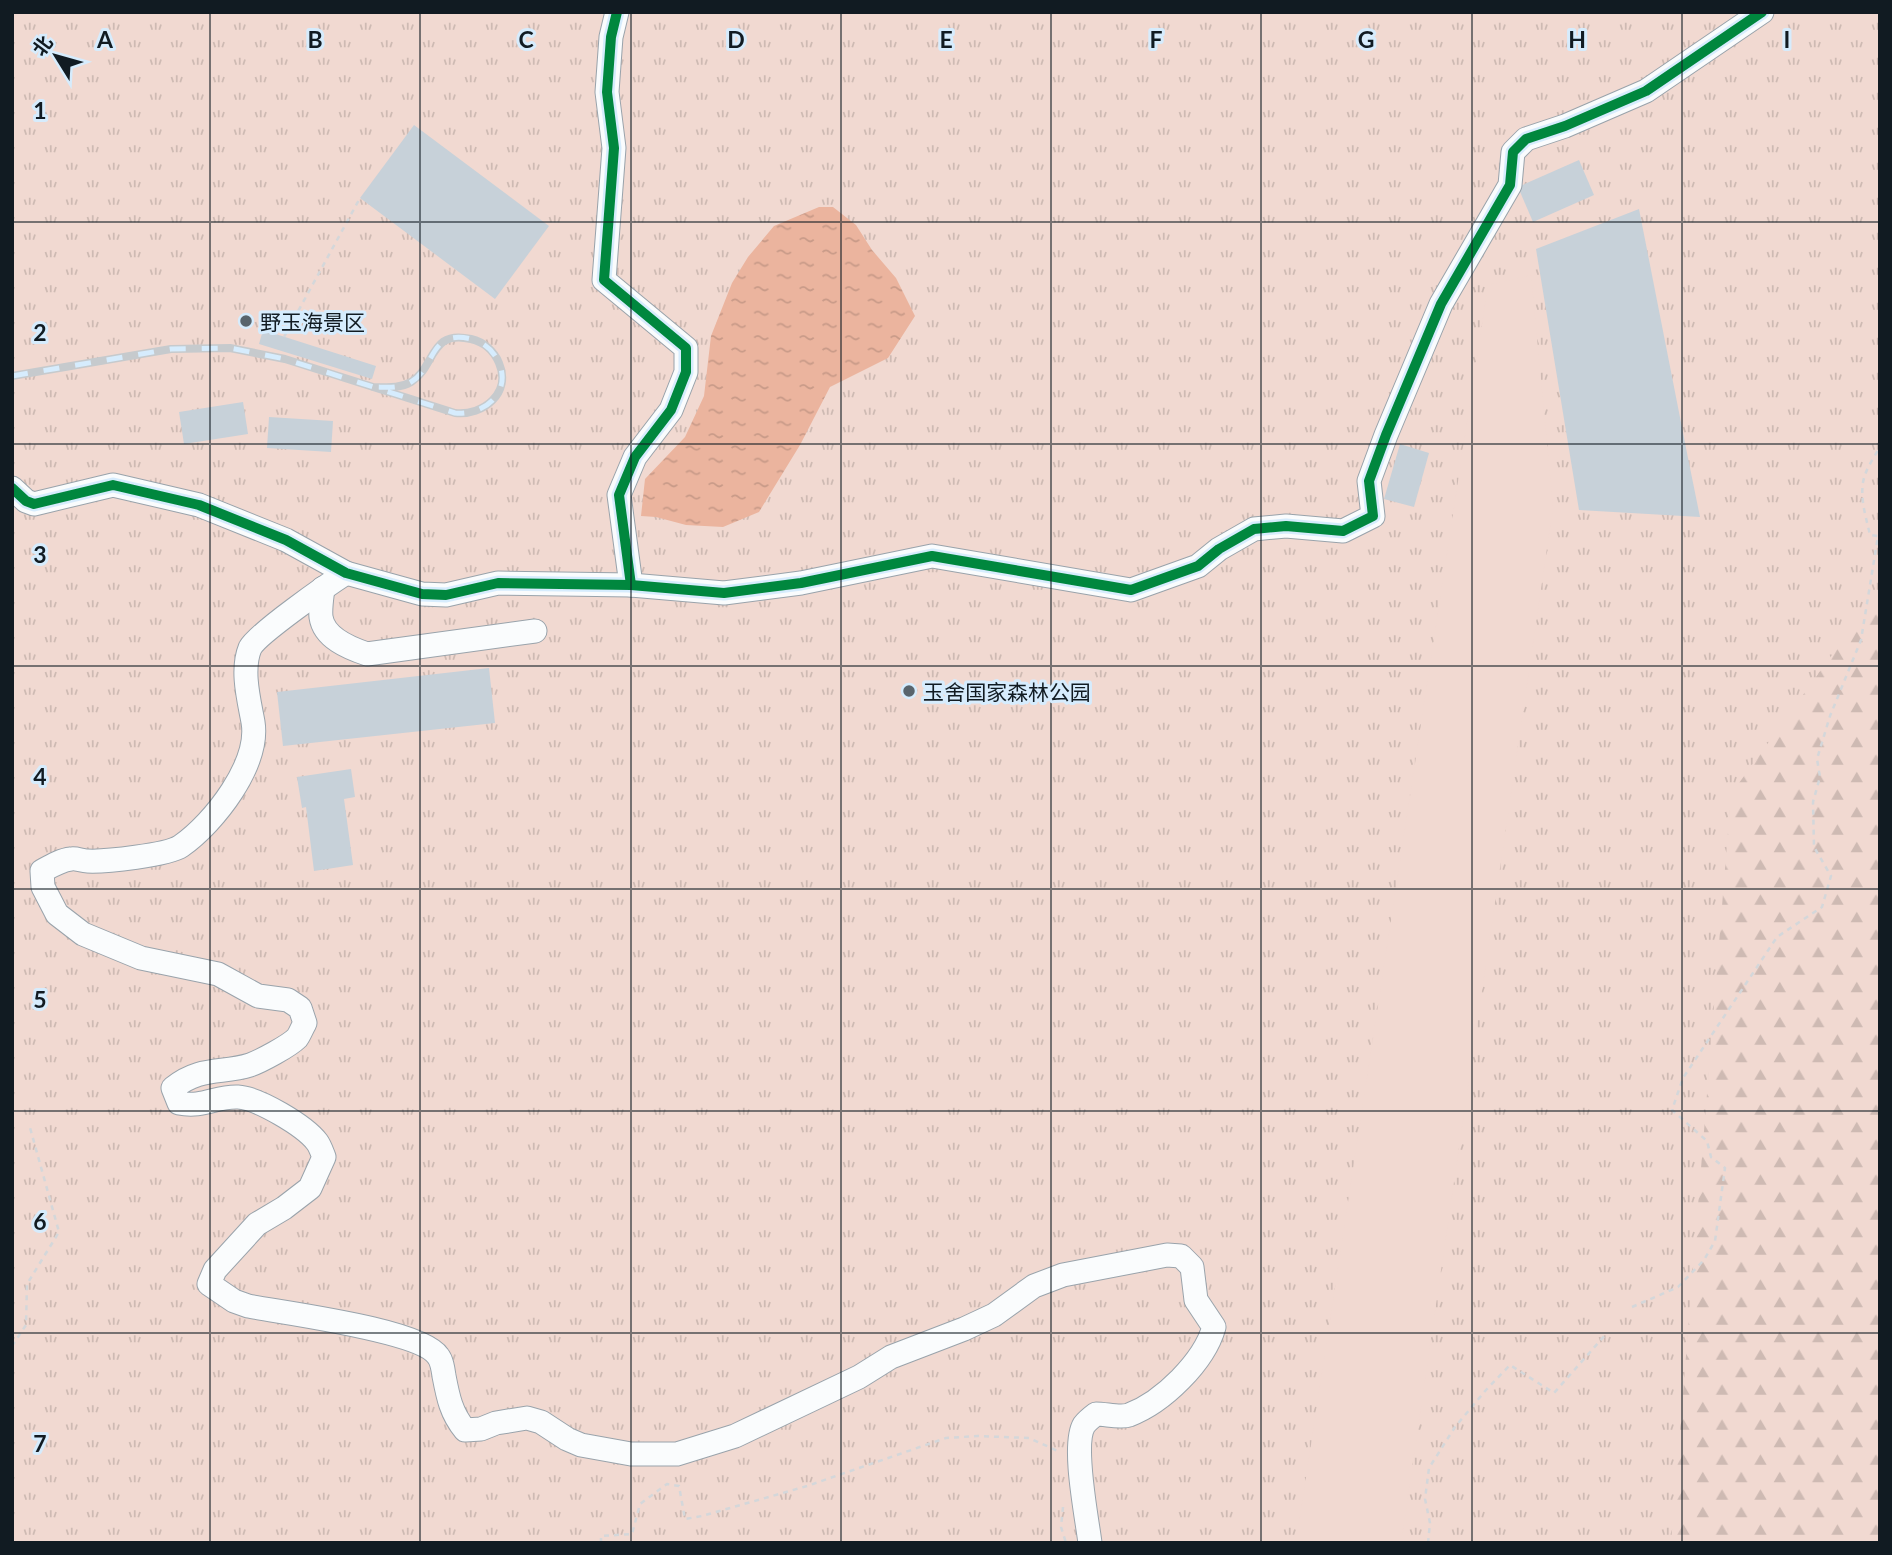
<svg xmlns="http://www.w3.org/2000/svg" width="1892" height="1555" font-family="Lato,'Noto Sans SC',sans-serif">
	<defs>
		<pattern id="forest-firs" width="22" height="20" patternUnits="userSpaceOnUse" patternTransform="scale(1.75)"><rect width="22" height="20" fill="#f1d9d1"/><path d="M5 1l3.5 6h-7zM16 11l3.5 6h-7z" fill="#cebab3"/></pattern>
		<pattern id="park-tufts" width="24" height="20" patternUnits="userSpaceOnUse" patternTransform="scale(1.75)"><rect width="24" height="20" fill="#f1d9d1"/><path d="M3 7l-1-3M5 7V3M7 7l1-3M15 17l-1-3M17 17v-4M19 17l1-3" fill="none" stroke="#cebab3"/></pattern>
		<pattern id="water-ripples" width="26" height="14" patternUnits="userSpaceOnUse" patternTransform="scale(1.75)"><rect width="26" height="14" fill="#ebb49e"/><path d="M2 4q2-2 4 0t4 0M15 11q2-2 4 0t4 0" fill="none" stroke="#c89a88"/></pattern>
	</defs>
	<rect width="100%" height="100%" fill="#dfebf4"/>
	<polygon fill="url(#forest-firs)" points="1880,383 1880,1543 1464,1543 1580,716"/>
	<polygon fill="url(#park-tufts)" points="12,12 1880,12 1880,589 1731,794 1671,1543 12,1543"/>
	<polygon fill="#f1d9d1" points="1531,275 1553,507 1401,1543 1296,1543 1488,285"/>
	<polygon fill="url(#water-ripples)" points="819,207 833,207 856,225 872,250 896,278 915,316 888,358 830,387 800,445 759,512 723,527 686,525 656,517 641,516 645,479 685,437 704,396 711,336 732,283 748,257 774,226"/>
	<g fill="#c7d1d9">
		<polygon points="414,125 549,226 495,299 360,198"/>
		<polygon points="1579,160 1594,195 1533,222 1518,187"/>
		<polygon points="1639,209 1688,458 1700,517 1579,510 1536,249"/>
		<polygon points="263,330 376,366 372,379 259,344"/>
		<polygon points="243,402 248,434 184,444 179,412"/>
		<polygon points="269,417 333,421 331,452 267,448"/>
		<polygon points="1400,444 1429,453 1414,507 1384,499"/>
		<polygon points="489,668 495,723 283,746 277,692"/>
		<polygon points="351,769 355,797 344,799 353,865 314,871 306,807 302,808 297,777"/>
	</g>
	<g fill="none" stroke-linecap="round" stroke-linejoin="round">
		<g stroke="#99a3ab" stroke-width="25">
			<g id="minor">
				<polyline points="617,12 611,37 607,92 614,148 604,280 686,348 686,372 671,410 635,457 619,495 631,585"/>
				<polyline points="12,488 26,501 34,504 113,485 199,505 286,540 346,573 422,594 446,595 498,583 631,585 724,593 801,583 932,556 1131,590 1198,566 1219,549 1254,529 1286,526 1343,531 1373,516 1369,481 1386,435 1441,304 1510,185 1513,152 1526,139 1565,126 1646,91 1762,12"/>
				<path d="M346,573C329,584 257,634 250,648C241,670 249,700 253,722C260,764 214,823 181,846C168,855 105,862 87,861C82,861 76,858 71,859C61,860 51,866 42,871L43,887L57,914L83,934L141,958L218,974L258,996L288,1000L300,1008L305,1023C302,1028 300,1034 297,1038C289,1046 261,1061 250,1065C221,1074 201,1066 173,1088L179,1103C203,1108 216,1096 238,1097C258,1098 305,1126 317,1142C320,1146 322,1152 324,1157L310,1188L284,1208L257,1224L215,1270L209,1284L234,1301L248,1306C284,1313 421,1330 438,1356C442,1361 443,1369 444,1376C448,1397 451,1413 465,1430L481,1429L496,1423L527,1418L541,1422L567,1439L581,1445L631,1454H677L735,1436L859,1377L891,1357L964,1329L994,1315L1034,1286L1063,1275L1167,1255L1181,1256L1192,1267L1196,1300L1214,1327C1204,1362 1163,1402 1129,1415C1120,1418 1106,1414 1096,1414C1092,1417 1087,1421 1084,1425C1072,1445 1087,1518 1090,1543"/>
				<path d="M323,588C322,597 320,608 321,617C324,638 349,648 367,654L535,631"/>
			</g>
		</g>
		<g stroke="#d4d7da" stroke-width="2.5" stroke-dasharray="5 5" stroke-linecap="butt">
			<polyline points="284,337 360,198"/>
			<path d="M1632,1307L1678,1287L1704,1260L1715,1241L1725,1168L1711,1157L1707,1141L1672,1110L1683,1078L1777,937L1822,907L1831,876L1814,847L1813,802L1820,777L1817,759L1830,716L1861,640L1878,536L1870,535C1866,517 1859,496 1864,478C1867,467 1875,456 1880,447"/>
			<polyline points="12,1346 26,1325 27,1284 59,1232 29,1124"/>
			<polyline points="1063,1507 1061,1527 1066,1543"/>
			<polyline points="601,1543 601,1536 632,1534 640,1504 667,1484 679,1486 685,1519 702,1516 807,1486 946,1438 978,1436 1029,1438 1060,1452"/>
			<polyline points="1428,1543 1430,1523 1425,1499 1429,1468 1455,1427 1486,1390 1510,1365 1554,1393 1606,1334"/>
		</g>
		<use href="#minor" stroke="#fafcfd" stroke-width="23"/>
		<g stroke="#c6cacd" stroke-width="8">
			<path id="rail" d="M12,376L171,349L230,348L285,359L455,413C483,416 512,393 499,363C494,351 484,342 471,339C429,329 436,367 411,382C399,389 386,387 373,387"/>
		</g>
		<use href="#rail" stroke="#d6ecfd" stroke-width="5" stroke-dasharray="16" stroke-linecap="butt"/>
		<g stroke="#d6ecfd" stroke-width="15">
			<g id="cycleway">
				<polyline points="617,12 611,37 607,92 614,148 604,280 686,348 686,372 671,410 635,457 619,495 631,585"/>
				<polyline points="12,488 26,501 34,504 113,485 199,505 286,540 346,573 422,594 446,595 498,583 631,585 724,593 801,583 932,556 1131,590 1198,566 1219,549 1254,529 1286,526 1343,531 1373,516 1369,481 1386,435 1441,304 1510,185 1513,152 1526,139 1565,126 1646,91 1762,12"/>
			</g>
		</g>
		<use href="#cycleway" stroke="#00873e" stroke-width="10"/>
	</g>
	<path fill="none" stroke="#111b22" stroke-width="2" stroke-opacity="0.55" d="M210,12V1543M420,12V1543M631,12V1543M841,12V1543M1051,12V1543M1261,12V1543M1472,12V1543M1682,12V1543M12,222H1880M12,444H1880M12,666H1880M12,889H1880M12,1111H1880M12,1333H1880"/>
	<g fill="#59646c" stroke="#d6ecfd" stroke-width="2.5">
		<circle cx="246" cy="321" r="7"/>
		<circle cx="909" cy="691" r="7"/>
	</g>
	<g text-anchor="middle" dominant-baseline="central" stroke-width="6" stroke-linejoin="round" paint-order="stroke">
		<g font-size="21" fill="#111b22" stroke="#d6ecfd" text-anchor="start">
			<text x="260" y="321">野玉海景区</text>
			<text x="923" y="691">玉舍国家森林公园</text>
		</g>
	</g>
	<g font-size="23" text-anchor="middle" font-weight="bold" fill="#111b22" stroke="#d6ecfd" stroke-width="6" stroke-linejoin="round" paint-order="stroke">
		<text x="105" y="48">A</text>
		<text x="315" y="48">B</text>
		<text x="526" y="48">C</text>
		<text x="736" y="48">D</text>
		<text x="946" y="48">E</text>
		<text x="1156" y="48">F</text>
		<text x="1366" y="48">G</text>
		<text x="1577" y="48">H</text>
		<text x="1787" y="48">I</text>
		<text x="40" y="119">1</text>
		<text x="40" y="341">2</text>
		<text x="40" y="563">3</text>
		<text x="40" y="785">4</text>
		<text x="40" y="1008">5</text>
		<text x="40" y="1230">6</text>
		<text x="40" y="1452">7</text>
	</g>
	<rect width="1892" height="1555" fill="none" stroke="#111b22" stroke-width="28"/>
	<g transform="translate(56 56) rotate(307)" stroke="#d6ecfd" stroke-width="5" paint-order="stroke">
	<path d="M0-5L12 26L0 18L-12 26Z" fill="#111b22"/>
	<text y="-10" font-size="19" font-weight="bold" text-anchor="middle" fill="#111b22">北</text>
	</g>
</svg>
